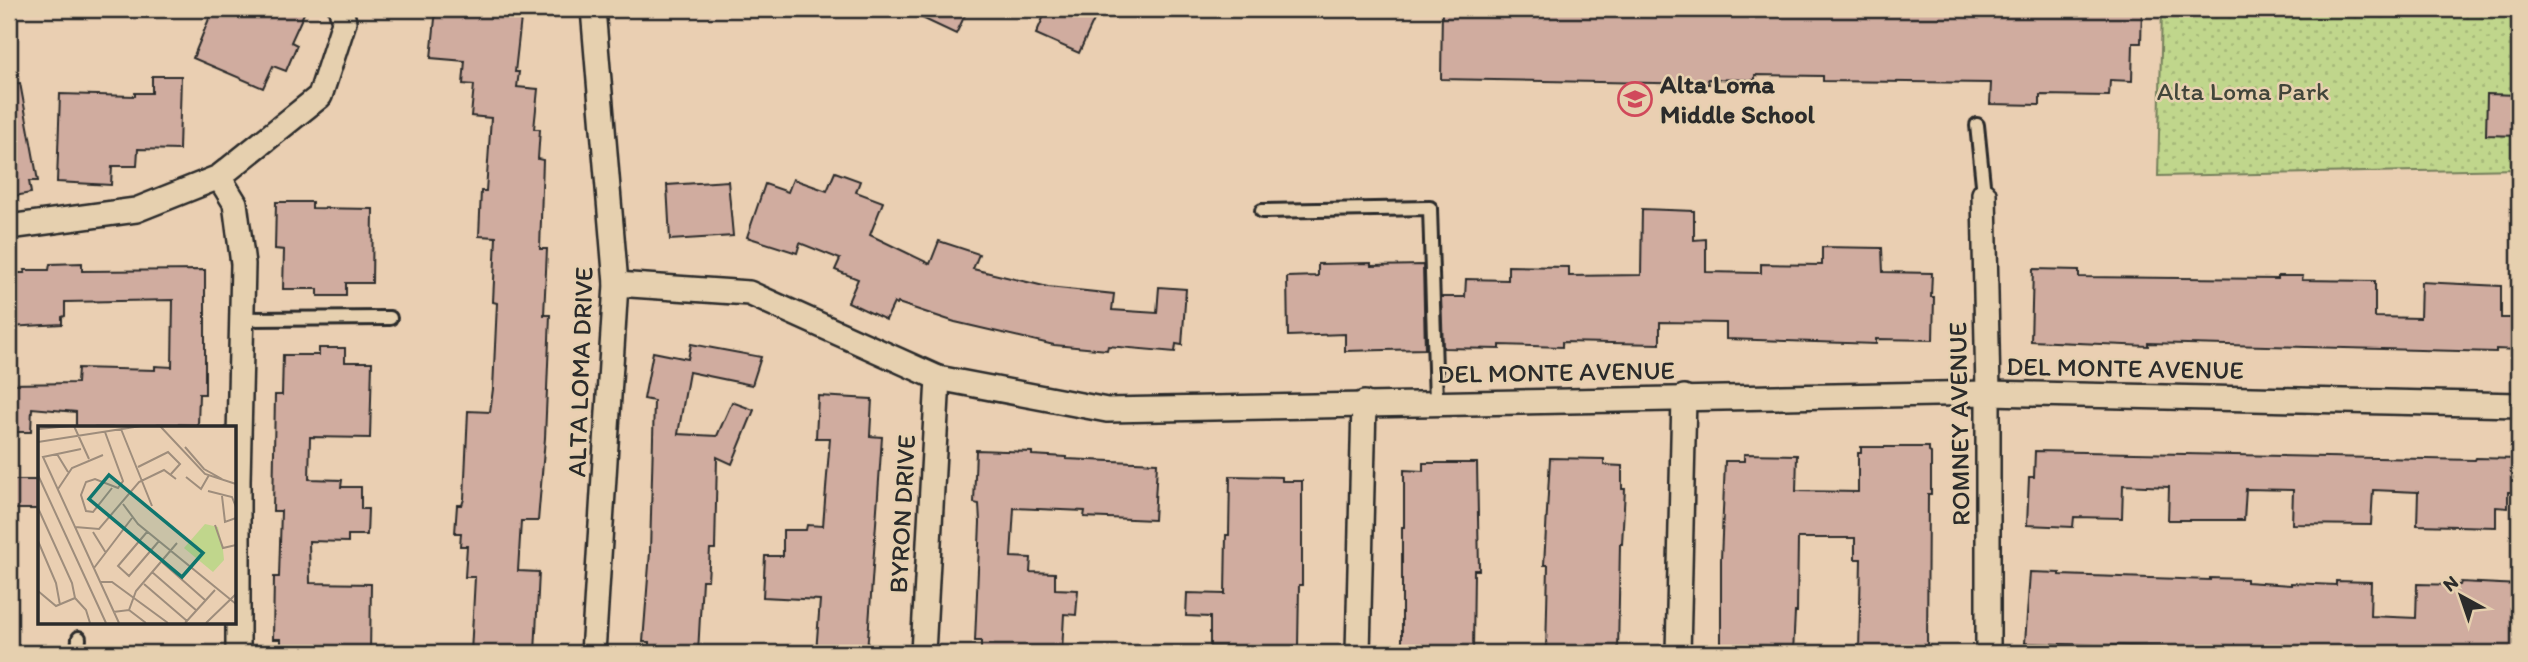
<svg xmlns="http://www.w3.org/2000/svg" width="2528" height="662" font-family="Itim,sans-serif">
	<defs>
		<pattern id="green-dots" width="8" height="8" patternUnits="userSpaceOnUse" patternTransform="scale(1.75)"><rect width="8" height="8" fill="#c0d68c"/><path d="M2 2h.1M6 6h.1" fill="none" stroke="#a5b879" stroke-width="1.8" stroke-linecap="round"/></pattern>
	</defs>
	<rect width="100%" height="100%" fill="#eacfb2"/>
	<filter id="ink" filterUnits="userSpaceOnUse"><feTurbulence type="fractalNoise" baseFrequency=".0143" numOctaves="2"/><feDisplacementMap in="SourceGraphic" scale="14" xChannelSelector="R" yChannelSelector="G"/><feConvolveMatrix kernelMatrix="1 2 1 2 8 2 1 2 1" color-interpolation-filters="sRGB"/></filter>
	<g filter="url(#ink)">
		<polygon fill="url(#green-dots)" stroke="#76805c" stroke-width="2" points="2162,9 2519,9 2519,169 2158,176"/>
		<g fill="#d0ac9f" stroke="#2b2b2b" stroke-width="2">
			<polygon points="213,9 306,9 291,42 297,45 286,71 273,66 263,88 193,58"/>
			<polygon points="436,9 522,9 515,72 519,72 517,87 538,89 534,129 540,129 538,159 543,160 540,249 547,249 544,315 550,315 545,438 538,521 521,521 518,571 539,572 535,653 471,653 475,577 465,577 467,546 460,546 461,533 455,533 457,505 462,505 464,499 468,411 490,412 493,389 497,303 493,302 496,237 479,236 481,191 486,191 491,118 471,116 474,85 463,84 465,61 431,58"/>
			<polygon points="903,9 968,9 956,34"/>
			<polygon points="1047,9 1099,9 1079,53 1036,34"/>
			<polygon points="1442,9 2142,9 2141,43 2133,43 2132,81 2110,80 2109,96 2040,95 2040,105 1990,104 1991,83 1823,81 1823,76 1755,75 1755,80 1708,79 1709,84 1441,79"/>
			<polygon points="152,76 181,76 179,150 138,149 137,166 112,166 111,185 57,182 60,94 135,96 135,93 152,93"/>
			<polygon points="20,83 38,181 29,181 31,193 9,197 9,84"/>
			<polygon points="2487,94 2519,95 2519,136 2486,135"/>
			<polygon points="835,172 860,181 856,192 883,202 870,235 930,264 939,241 979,254 973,269 1048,287 1114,294 1112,310 1157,313 1159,287 1186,289 1182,345 1176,344 1175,352 1108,346 1107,350 1054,345 955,322 898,303 897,305 894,303 886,320 848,302 858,279 835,270 840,259 800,243 797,253 747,237 765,184 788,192 793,179 827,191"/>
			<polygon points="728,181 733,236 670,240 667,185"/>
			<polygon points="276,202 312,202 312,208 373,209 372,283 346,283 346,296 318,296 318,289 283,289 284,250 275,249"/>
			<polygon points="1642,209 1694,211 1694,240 1706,239 1706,272 1761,273 1761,264 1822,265 1822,247 1882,248 1883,272 1932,273 1931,297 1934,297 1933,340 1876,339 1876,344 1726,339 1726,323 1660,322 1660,344 1562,342 1562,347 1500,345 1500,349 1443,348 1441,297 1465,297 1466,279 1508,280 1508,266 1569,267 1569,276 1641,275"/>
			<polygon points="82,263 82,271 205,270 205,394 199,394 198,425 158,424 158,428 76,428 76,412 32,408 31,432 9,432 9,384 77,383 78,368 155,370 155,366 172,367 173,300 65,302 65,316 62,317 62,324 9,327 9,273 25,273 24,270 49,270 50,264"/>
			<polygon points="1371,263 1371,266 1423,265 1425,349 1345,351 1345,334 1288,336 1287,277 1318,276 1318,264"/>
			<polygon points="2033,269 2079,270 2079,277 2278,279 2278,276 2303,276 2302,280 2375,281 2375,317 2420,318 2421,282 2501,286 2501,318 2519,318 2519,350 2496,349 2496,352 2148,343 2148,346 2031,341"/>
			<polygon points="691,344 761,357 752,385 689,372 678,434 717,436 732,402 754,410 732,464 717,457 715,549 710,549 708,580 702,580 698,653 649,653 649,642 643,642 650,552 654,401 644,399 653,352 688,359"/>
			<polygon points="319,348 345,348 345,362 372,362 370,438 310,437 309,479 342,480 341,487 361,487 361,509 368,509 367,535 348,535 348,542 309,541 310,583 371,584 370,653 281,653 281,639 273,639 274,577 279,577 281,511 273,511 275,395 282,395 283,355 319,355"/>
			<polygon points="818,396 872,399 870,436 882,437 867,653 816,653 820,600 763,597 765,556 783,556 783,530 806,530 807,525 823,526 830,438 816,438"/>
			<polygon points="1861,447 1929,447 1929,452 1931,453 1931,494 1928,494 1927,653 1859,653 1861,559 1855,559 1855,538 1798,538 1797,612 1795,612 1793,653 1721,653 1721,560 1725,461 1744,461 1744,454 1797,455 1796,491 1858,492 1858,453 1861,453"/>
			<polygon points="976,450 1032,452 1032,455 1066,457 1066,459 1157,463 1154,520 1084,517 1085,511 1014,508 1011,557 1031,558 1030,572 1055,573 1055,589 1078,590 1076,615 1064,614 1062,653 981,653 981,641 975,641 980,522 979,504 974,503"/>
			<polygon points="2035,451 2475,460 2476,458 2518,459 2519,492 2508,492 2508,508 2496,507 2496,527 2417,525 2418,492 2373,490 2371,525 2292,524 2293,490 2246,489 2244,520 2168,520 2169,487 2123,485 2122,518 2074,517 2073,527 2027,525 2029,477 2034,477"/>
			<polygon points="1550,458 1604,459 1604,465 1622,466 1622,489 1625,489 1622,544 1620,544 1618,653 1546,653 1548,565 1544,565"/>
			<polygon points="1423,463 1477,463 1479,570 1474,570 1473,653 1402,653 1402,527 1404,527 1404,470 1423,471"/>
			<polygon points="1230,476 1282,477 1282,481 1302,481 1302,585 1299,585 1298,647 1210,646 1210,617 1186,616 1187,593 1225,594 1226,535 1229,535"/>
			<rect x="9" y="480" width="31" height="29"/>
			<polygon points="2030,572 2060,573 2060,575 2210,580 2210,578 2246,579 2246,582 2291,585 2291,583 2336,585 2336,581 2371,582 2370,616 2416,618 2417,584 2460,585 2461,582 2519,585 2519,651 2449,652 2267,648 2267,650 2025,643"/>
		</g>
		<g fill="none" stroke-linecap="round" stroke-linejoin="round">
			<g stroke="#2b2b2b" stroke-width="18">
				<g id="service">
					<polyline points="1977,125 1984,194"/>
					<polyline points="1262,211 1430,208 1436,402"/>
					<polyline points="241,319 390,318"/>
					<polyline points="78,653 79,638"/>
				</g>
			</g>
			<g stroke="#2b2b2b" stroke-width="28">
				<g id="minor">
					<polyline points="593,9 616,284 593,653"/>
					<polyline points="219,177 235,203 243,264 238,480 238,653"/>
					<polyline points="1984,194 1988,393 1988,653"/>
					<polyline points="9,227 136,210 219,177 320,96 344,22 341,9"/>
					<polyline points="616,284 749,293 938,378 1107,410 1988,393 2519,405"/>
					<polyline points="923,653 938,378"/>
					<polyline points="1358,653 1364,403"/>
					<polyline points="1678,653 1684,397"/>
				</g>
			</g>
			<use href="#service" stroke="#e6d0af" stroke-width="12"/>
			<use href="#minor" stroke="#e6d0af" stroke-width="23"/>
		</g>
	</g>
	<defs>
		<g id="school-ring" transform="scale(1.75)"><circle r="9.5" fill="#e6d0af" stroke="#d1495b" stroke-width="1.5"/><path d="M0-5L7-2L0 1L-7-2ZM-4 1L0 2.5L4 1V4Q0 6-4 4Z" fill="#d1495b"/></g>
	</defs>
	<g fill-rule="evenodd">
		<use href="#school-ring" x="1635" y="99"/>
	</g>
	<g text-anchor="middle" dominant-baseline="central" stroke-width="5" stroke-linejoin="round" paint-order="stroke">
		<g font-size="26" font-weight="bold" fill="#2b2b2b" stroke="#e6d0af" text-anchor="start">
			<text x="1660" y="84">Alta Loma<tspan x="1660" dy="30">Middle School</tspan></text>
		</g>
		<g font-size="26" fill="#41453a" stroke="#e6d0af">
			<text x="2243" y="91">Alta Loma Park</text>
		</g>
		<g font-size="26" fill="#2b2b2b" stroke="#e6d0af">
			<text transform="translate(2125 368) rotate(1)">DEL MONTE AVENUE</text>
			<text transform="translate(580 372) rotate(-88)">ALTA LOMA DRIVE</text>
			<text transform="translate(1556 372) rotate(-1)">DEL MONTE AVENUE</text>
			<text transform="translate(1959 424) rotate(-91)">ROMNEY AVENUE</text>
			<text transform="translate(902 514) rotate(-87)">BYRON DRIVE</text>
		</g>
	</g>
	<g transform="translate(38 426)">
		<rect width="198" height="198" fill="#eacfb2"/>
		<path d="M167,98L180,101L185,124L186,134L175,146L146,122Z" fill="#c0d68c"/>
		<path fill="none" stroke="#9e8d7c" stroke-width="2" d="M36,0L51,33M122,0L167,48L198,58M0,3L32,0M83,3L114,80M67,6L85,55L80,62L57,53L48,56L43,69L48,85L55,86L74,62M0,16L103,0M147,21L166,43L184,53M43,23L5,31L81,197M19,28L30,46M100,41L130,26L142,38L133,48M0,49L68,197M148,51L163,63L171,49M20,63L34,42L65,29M170,65L194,71L198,81M184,70L187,96L198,92M85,78L100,98L198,178M0,82L34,157L37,172M177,99L185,122L198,119M37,101L61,103L101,56L126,44L138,53M55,106L68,127M109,106L80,140L91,150L121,115M0,115L18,157L22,179M124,136L167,174M56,142L94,92M114,146L159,185M62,156H74L130,197M106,158L149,195M0,165L18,180L37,172M37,172L48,184L52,197M91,184L98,165L139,117M75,186L91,184L108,197M147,197L177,164M168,197L198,168"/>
		<path fill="#0f766e" fill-opacity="0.15" stroke="#0f766e" stroke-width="3.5" d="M71,49L165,127L144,151L51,73Z"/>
		<rect width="198" height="198" fill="none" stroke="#2b2b2b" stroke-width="3.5"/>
	</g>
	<rect width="2528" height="662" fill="none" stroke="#e6d0af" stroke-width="35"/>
	<rect x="18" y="18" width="2493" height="627" fill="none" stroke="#2b2b2b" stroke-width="2.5" filter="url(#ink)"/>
	<g transform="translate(2461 596) rotate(320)" stroke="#e6d0af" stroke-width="5" paint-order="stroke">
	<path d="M0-5L12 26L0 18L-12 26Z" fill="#2b2b2b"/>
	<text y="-10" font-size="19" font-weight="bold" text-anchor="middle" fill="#2b2b2b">N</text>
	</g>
</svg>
